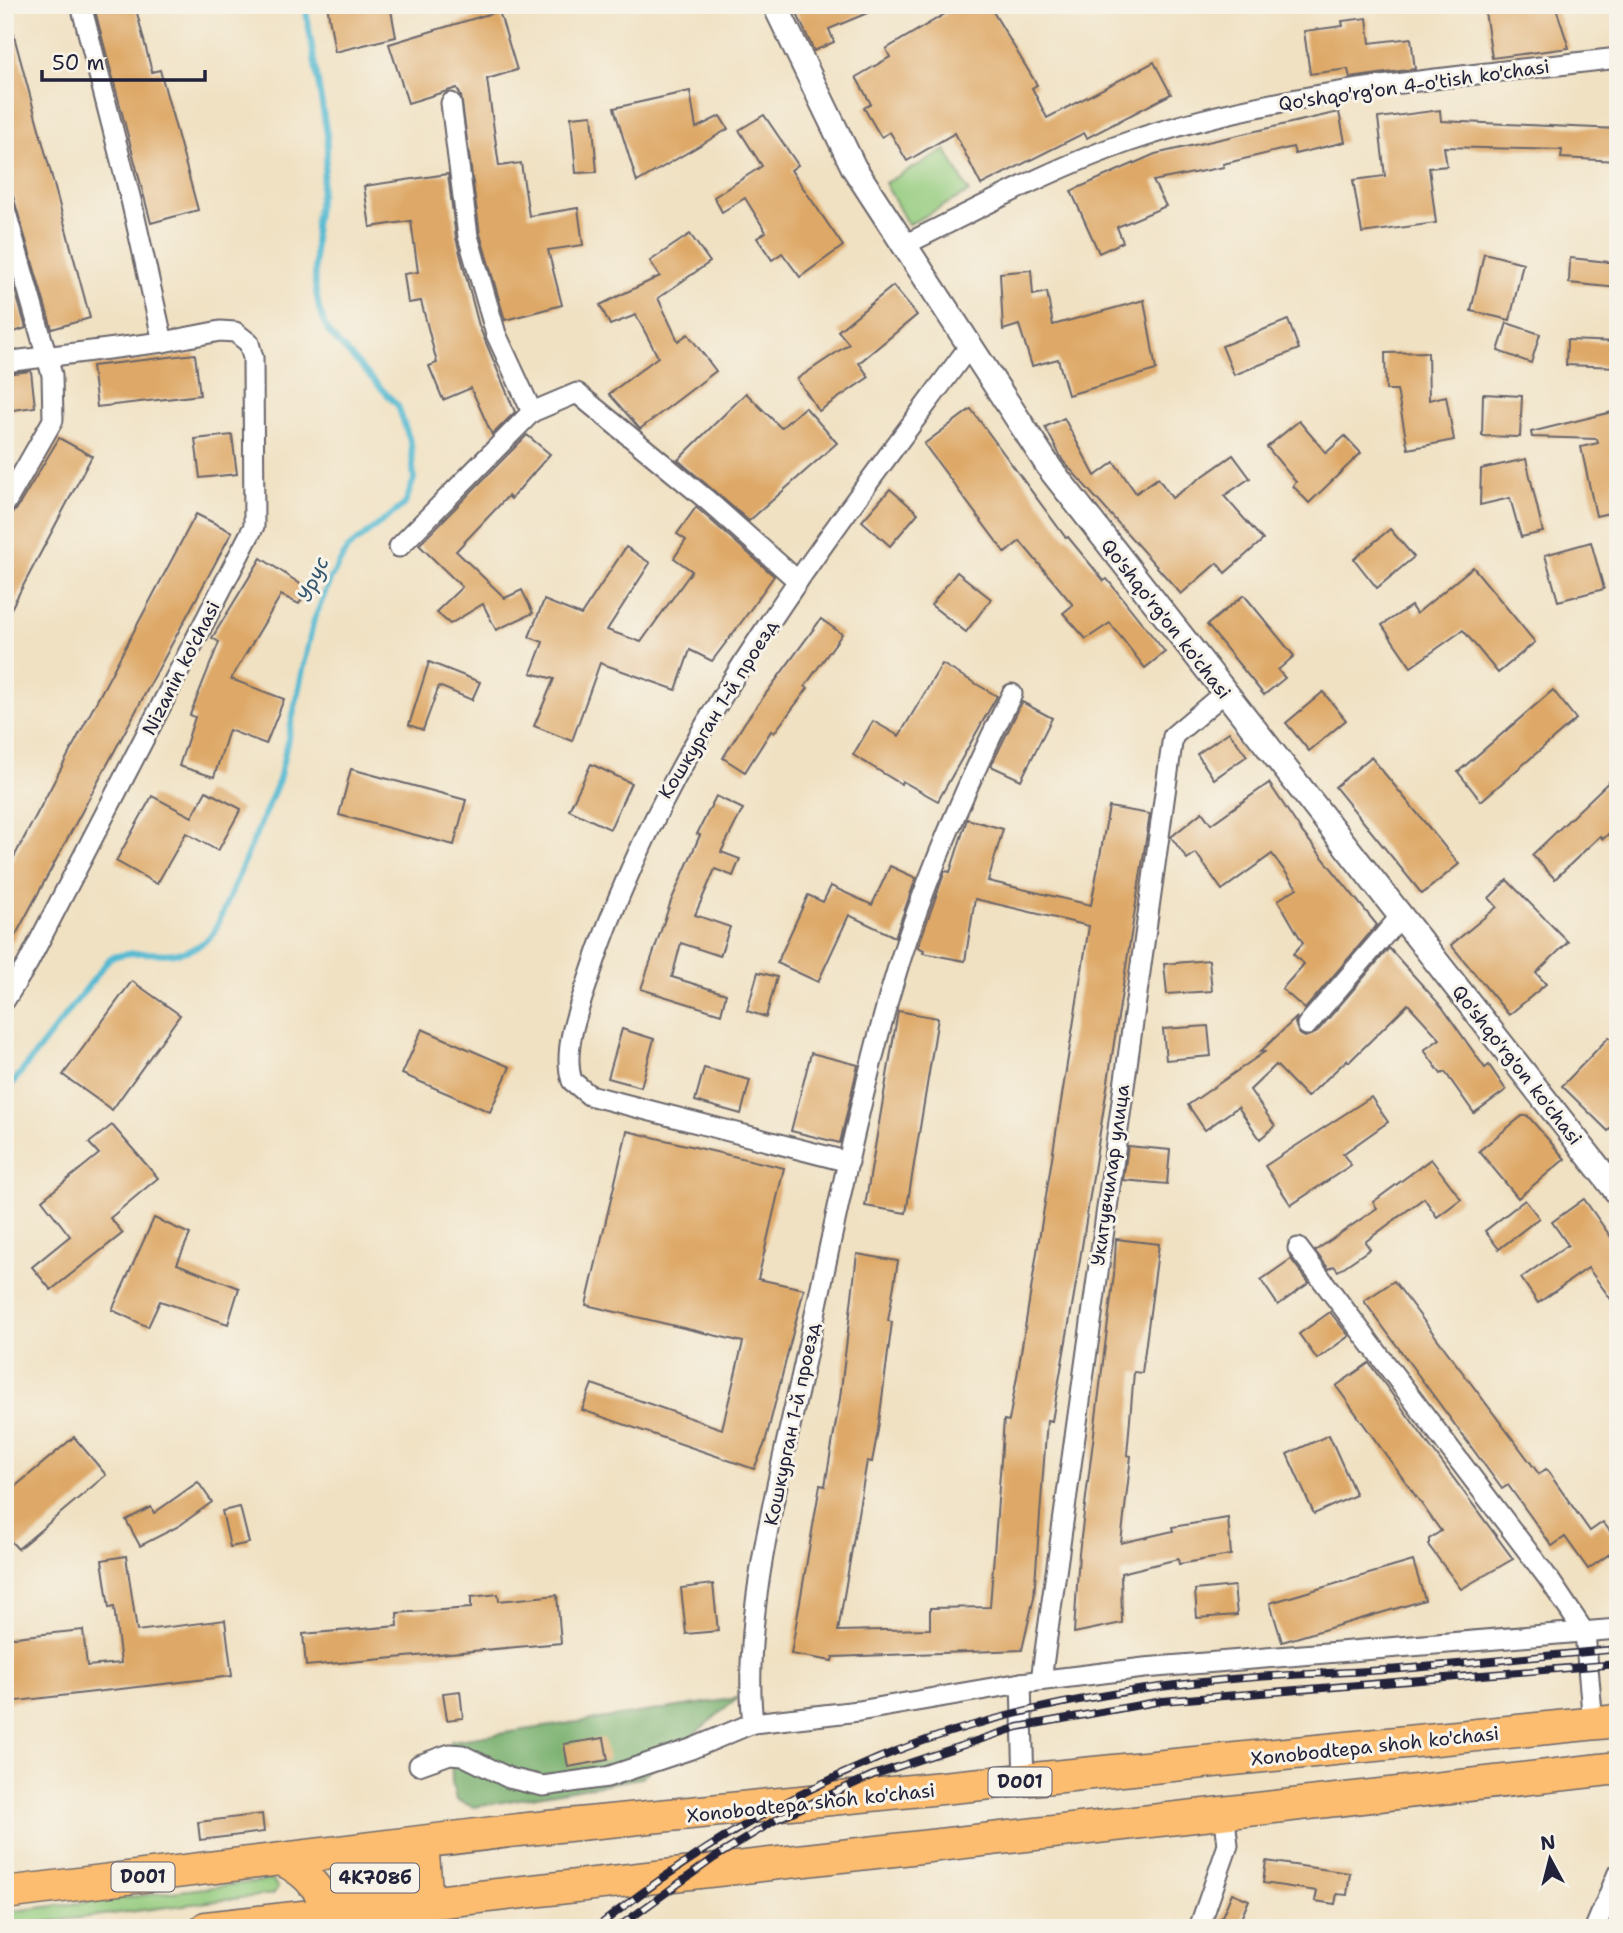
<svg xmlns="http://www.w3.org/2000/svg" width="1623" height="1933" font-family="'Shantell Sans',sans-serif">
	<rect width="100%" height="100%" fill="#f7f3e8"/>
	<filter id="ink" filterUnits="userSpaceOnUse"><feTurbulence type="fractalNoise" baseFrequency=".0143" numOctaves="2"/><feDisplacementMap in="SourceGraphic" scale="14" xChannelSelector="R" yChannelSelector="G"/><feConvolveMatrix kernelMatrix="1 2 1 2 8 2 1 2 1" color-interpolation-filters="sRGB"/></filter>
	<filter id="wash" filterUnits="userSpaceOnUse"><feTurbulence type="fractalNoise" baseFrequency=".00686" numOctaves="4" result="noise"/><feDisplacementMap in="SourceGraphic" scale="28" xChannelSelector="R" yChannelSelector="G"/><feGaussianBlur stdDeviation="1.57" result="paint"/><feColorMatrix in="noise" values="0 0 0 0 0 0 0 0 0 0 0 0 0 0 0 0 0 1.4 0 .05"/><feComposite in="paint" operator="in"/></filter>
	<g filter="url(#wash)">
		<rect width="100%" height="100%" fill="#f0e1c2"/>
		<g fill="#93cb7d" stroke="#5a765c" stroke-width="2">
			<polygon points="946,150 969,192 908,225 885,183"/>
			<polygon points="272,1880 278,1887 273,1894 5,1927 5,1912"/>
		</g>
		<polygon fill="#76af6c" stroke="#4c6854" stroke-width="2" points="738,1698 640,1778 474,1807 456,1800 452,1783 451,1741"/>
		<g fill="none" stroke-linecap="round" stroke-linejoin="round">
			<path stroke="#54bad2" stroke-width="6" d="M5,1093L110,958C150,943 179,970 214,933L279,780L313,623L330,580L347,549L405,504L414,479L411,444L398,406L328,332L319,309L315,285V225L327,155V135L305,5"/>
		</g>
		<g id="blocks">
			<g fill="#dea968">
				<polygon points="102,5 135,5 152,72 160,70 198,210 151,223 94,7"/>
				<polygon points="327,5 390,5 396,37 335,52"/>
				<polygon points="793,5 884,5 884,6 829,29 834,42 814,51"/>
				<polygon points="960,5 989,5 1037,85 1032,88 1047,118 1154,62 1171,94 1087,138 1084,133 981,185 955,133 907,161 890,132 881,137 864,108 871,104 856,77 890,57 886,49"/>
				<polygon points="1484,5 1555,5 1569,48 1492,58"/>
				<polygon points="499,11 517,70 487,79 499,166 521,163 529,216 578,208 583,245 548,250 562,305 505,320 480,234 461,96 457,88 408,103 389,44"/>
				<polygon points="1367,18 1370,43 1411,38 1415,69 1350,78 1348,69 1310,74 1304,31 1343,26 1342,21"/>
				<polygon points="11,25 90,318 52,329 5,169 5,26"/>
				<polygon points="690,91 696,128 720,116 728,129 637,182 614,108"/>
				<polygon points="1440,110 1441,121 1618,129 1618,161 1561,158 1562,150 1444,147 1447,166 1429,168 1436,223 1362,233 1353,180 1385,176 1378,118"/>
				<polygon points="1339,112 1345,142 1295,154 1293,147 1223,164 1224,167 1153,181 1166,206 1117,227 1123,242 1099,253 1071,191 1155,154"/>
				<polygon points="592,115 597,172 576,173 571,117"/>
				<polygon points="764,115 798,165 791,170 843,246 800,277 782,253 772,260 757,238 766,232 745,198 722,212 714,197 762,166 739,130"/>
				<polygon points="448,174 456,238 479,326 515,412 492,435 471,388 443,400 429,366 437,363 421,301 408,303 404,274 418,272 411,221 370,227 364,186"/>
				<polygon points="690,234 710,262 658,298 678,341 688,334 716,371 640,429 609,394 658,357 636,315 610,325 600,305 660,276 650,261"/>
				<polygon points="1484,253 1523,263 1510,320 1471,311"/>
				<polygon points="5,255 26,328 5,335"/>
				<polygon points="1570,258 1618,263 1618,288 1569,283"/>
				<polygon points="1031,270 1033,295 1047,292 1053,325 1144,300 1156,370 1068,395 1058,359 1032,366 1019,325 1003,330 1000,273"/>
				<polygon points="893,286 917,315 859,363 869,377 819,411 797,379 849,344 838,331"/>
				<polygon points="1288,320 1299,349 1234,375 1222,346"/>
				<polygon points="1507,323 1540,334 1531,363 1498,351"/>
				<polygon points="1567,340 1618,342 1618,367 1566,365"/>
				<polygon points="1428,352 1429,400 1446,396 1454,440 1408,449 1397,390 1386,390 1385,353"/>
				<polygon points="195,354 200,395 97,407 92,366"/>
				<polygon points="31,371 35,407 5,411 5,374"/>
				<polygon points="746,393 781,428 805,407 837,443 749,521 678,460"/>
				<polygon points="1483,394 1522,396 1520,437 1482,436"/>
				<polygon points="971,409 1066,538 1068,537 1104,581 1107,579 1165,652 1145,668 1110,623 1086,639 1063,613 1073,605 1020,541 1005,553 924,444"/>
				<polygon points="1612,412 1618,436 1618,511 1596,516 1581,447 1598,443 1597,439 1532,437 1531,432"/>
				<polygon points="1064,418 1095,476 1114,462 1136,493 1158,478 1172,498 1233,455 1250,478 1224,496 1263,540 1225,573 1217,563 1181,594 1063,461 1045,427"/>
				<polygon points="1299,421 1326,453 1345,436 1361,453 1309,503 1293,486 1296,482 1267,447"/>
				<polygon points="232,435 237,474 200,478 195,439"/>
				<polygon points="527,435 550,454 511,499 508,496 456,551 505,598 522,590 533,613 496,630 483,604 450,624 436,612 462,587 419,545"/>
				<polygon points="59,438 92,456 5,620 5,516 16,510"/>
				<polygon points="1526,459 1543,532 1521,537 1510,498 1480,505 1481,469"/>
				<polygon points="890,489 918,513 890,546 862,521"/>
				<polygon points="696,507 774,576 743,620 712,661 690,650 676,690 600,663 572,741 534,726 554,679 531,673 543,642 529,637 544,600 581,615 626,547 650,563 607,630 641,642 692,571 674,558 686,540 677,534"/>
				<polygon points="196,514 232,532 5,955 5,874"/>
				<polygon points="1390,529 1414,557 1377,588 1354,559"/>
				<polygon points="1591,542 1604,589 1558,601 1545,555"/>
				<polygon points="261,558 308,589 299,604 281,595 231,679 284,699 266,744 229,730 214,777 179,766 195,717 190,715 219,642 212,638"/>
				<polygon points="1473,567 1535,642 1498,673 1463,630 1411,667 1382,625 1411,606 1416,614"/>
				<polygon points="957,572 991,599 966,632 931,605"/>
				<polygon points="1244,595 1294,656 1278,670 1285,678 1264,695 1207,625"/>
				<polygon points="821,619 842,634 805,686 808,688 774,733 771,731 745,772 723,758 745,722"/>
				<polygon points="429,662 480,682 472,700 439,686 423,730 409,725"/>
				<polygon points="942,664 997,696 938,801 902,781 901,784 853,755 873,721 899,736"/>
				<polygon points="1553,690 1576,719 1481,801 1458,772"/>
				<polygon points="1323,692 1346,720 1309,751 1286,723"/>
				<polygon points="1022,702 1052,718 1021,780 991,766"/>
				<polygon points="1229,732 1247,756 1214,779 1197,754"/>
				<polygon points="1371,757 1459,864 1422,894 1335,787"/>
				<polygon points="591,764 631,783 610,829 569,810"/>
				<polygon points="351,769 466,800 454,845 339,815"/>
				<polygon points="1618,773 1618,825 1603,839 1600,836 1555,879 1532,855"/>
				<polygon points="1269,783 1302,832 1377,925 1305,1009 1282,989 1304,964 1293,954 1303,943 1278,900 1297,888 1272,854 1222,890 1196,853 1187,859 1171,837 1202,812 1211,824"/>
				<polygon points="206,791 241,809 218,851 186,833 157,884 116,861 152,796 192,817"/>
				<polygon points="716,796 743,809 721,852 740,859 733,876 715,869 695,915 730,927 720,956 681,943 672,977 726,994 721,1014 641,989 671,901 700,835 697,834"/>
				<polygon points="1109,807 1150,814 1078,1272 1052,1421 1047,1420 1034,1597 1022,1650 833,1657 832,1661 791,1654 820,1485 825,1486 840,1398 857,1254 898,1261 888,1321 892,1322 878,1430 872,1462 867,1461 838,1631 930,1629 930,1608 990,1607 1004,1420 1009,1421 1019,1365 1089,926 975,899 965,961 923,953 924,950 918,947 945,871 950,872 967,819 1003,829 988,881 1091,905"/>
				<polygon points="890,866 916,878 895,937 849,915 818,982 777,963 808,895 823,902 831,886 872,905"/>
				<polygon points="1507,880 1568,942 1536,973 1546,984 1509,1015 1451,945 1497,907 1489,898"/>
				<polygon points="1389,948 1442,1007 1485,1068 1489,1065 1506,1090 1474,1113 1445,1072 1441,1074 1424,1050 1440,1039 1408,1004 1349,1062 1347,1060 1307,1097 1276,1065 1250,1090 1275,1126 1260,1139 1238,1107 1205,1130 1188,1105 1266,1051 1260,1052 1297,1017 1295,1023 1299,1034 1305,1037 1316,1033"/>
				<polygon points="1209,960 1212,991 1167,994 1164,964"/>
				<polygon points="758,972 777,977 766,1017 747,1011"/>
				<polygon points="132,981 180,1015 112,1110 63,1075"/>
				<polygon points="898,1011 938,1018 906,1213 865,1206"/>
				<polygon points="1208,1026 1211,1056 1166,1060 1163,1029"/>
				<polygon points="422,1029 510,1067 490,1112 402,1074"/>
				<polygon points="622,1029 654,1039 641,1087 608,1078"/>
				<polygon points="1609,1037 1618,1046 1618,1121 1608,1131 1562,1086"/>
				<polygon points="811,1053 858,1065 840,1143 791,1131"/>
				<polygon points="704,1068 750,1080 741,1114 695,1101"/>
				<polygon points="1371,1097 1388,1122 1343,1154 1351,1165 1291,1205 1265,1166"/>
				<polygon points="1522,1116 1528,1116 1565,1159 1518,1198 1479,1151"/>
				<polygon points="112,1125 158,1178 110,1218 123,1233 51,1290 32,1267 70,1236 42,1200 99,1154 89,1143"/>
				<polygon points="627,1131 784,1168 758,1279 804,1289 765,1443 754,1469 582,1410 592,1384 722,1429 743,1342 586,1305"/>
				<polygon points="1128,1146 1170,1150 1167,1184 1123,1180"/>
				<polygon points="1431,1159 1461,1199 1437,1217 1424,1198 1365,1242 1370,1249 1338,1271 1334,1266 1329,1269 1315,1251 1377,1208 1373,1202"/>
				<polygon points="1584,1199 1618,1247 1618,1309 1588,1268 1538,1303 1521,1278 1568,1245 1552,1222"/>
				<polygon points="1525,1200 1539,1218 1499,1249 1485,1231"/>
				<polygon points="154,1218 190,1234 177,1264 239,1288 228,1324 160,1301 148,1327 112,1310"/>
				<polygon points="1116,1239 1159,1244 1142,1373 1134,1372 1127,1455 1131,1456 1121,1543 1173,1531 1172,1527 1228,1518 1231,1555 1179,1564 1178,1559 1121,1573 1122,1623 1074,1633 1079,1553 1114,1274"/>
				<polygon points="1291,1259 1309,1283 1278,1305 1261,1280"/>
				<polygon points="1394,1281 1539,1474 1546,1469 1590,1531 1603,1522 1618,1542 1618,1548 1588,1569 1565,1537 1552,1546 1508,1485 1502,1489 1364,1301"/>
				<polygon points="1330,1312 1349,1336 1317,1359 1299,1334"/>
				<polygon points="1369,1363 1513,1559 1461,1589 1429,1546 1429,1539 1441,1531 1336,1386"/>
				<polygon points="1329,1435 1356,1495 1314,1514 1287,1454"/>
				<polygon points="74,1437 106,1475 18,1549 5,1535 5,1495"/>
				<polygon points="198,1482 212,1502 179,1526 140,1546 126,1520 151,1507 154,1513"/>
				<polygon points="240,1507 249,1543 230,1547 222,1511"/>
				<polygon points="126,1556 137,1631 225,1620 232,1676 9,1702 5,1638 83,1630 87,1666 121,1663 114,1607 109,1608 102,1560"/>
				<polygon points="1413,1561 1425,1600 1282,1642 1270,1603"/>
				<polygon points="713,1584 718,1631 686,1634 681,1588"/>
				<polygon points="1234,1586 1237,1615 1197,1618 1195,1590"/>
				<polygon points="498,1594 499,1601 557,1595 561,1643 306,1666 303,1634 398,1626 397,1613 471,1608 471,1597"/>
				<polygon points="460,1691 463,1718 447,1720 443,1693"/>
				<polygon points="604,1738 608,1760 568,1767 564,1744"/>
				<polygon points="262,1814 264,1832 200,1840 198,1822"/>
				<polygon points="1266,1861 1350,1873 1347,1895 1337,1894 1335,1904 1315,1901 1317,1891 1263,1883"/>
				<polygon points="1232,1893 1249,1900 1237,1928 1217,1928"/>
			</g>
		</g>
	</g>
	<g filter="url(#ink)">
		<use href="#blocks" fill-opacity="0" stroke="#6a656a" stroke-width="2"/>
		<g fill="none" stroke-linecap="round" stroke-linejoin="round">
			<g stroke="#6a656a" stroke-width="23">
				<g id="minor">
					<polyline points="81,5 131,200 163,342"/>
					<polyline points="451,103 468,236 496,334 532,412"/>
					<polyline points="5,209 52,375 53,420 5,504"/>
					<path d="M902,246C976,210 1050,169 1128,142C1285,88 1454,78 1618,58"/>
					<polyline points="5,362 163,342 220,331 235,332 249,343 253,358 254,526 28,963 5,1000"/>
					<polyline points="399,547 532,412 577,393 707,500 798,581"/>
					<polyline points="1307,1025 1400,917"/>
					<path d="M849,1162L589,1095L572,1081C562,1050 579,1007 589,978C666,740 825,542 971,344"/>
					<polyline points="1298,1248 1548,1578 1585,1633 1593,1724"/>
					<polyline points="1041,1680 1173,736 1224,693"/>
					<polyline points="1021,1683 1024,1782"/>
					<path d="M753,1723C741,1617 779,1478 802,1374C830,1248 854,1121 889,997C919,893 963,791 1012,694"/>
					<polyline points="419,1765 450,1754 462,1755 509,1778 543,1786 607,1777 691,1749 753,1723 859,1711 1021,1683 1144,1668 1618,1629"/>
					<polyline points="1199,1928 1228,1845 1224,1811"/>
					<polyline points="1595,1928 1618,1873"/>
				</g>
			</g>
			<g stroke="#6a656a" stroke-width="28">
				<polyline id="tertiary" points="775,5 854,168 1051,470 1618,1193"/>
			</g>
			<g stroke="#6a656a" stroke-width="33">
				<g id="primary">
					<polyline points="423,1842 428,1902"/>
					<path d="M281,1860C308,1873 331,1896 325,1928"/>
					<polyline points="319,1920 423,1842"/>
				</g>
			</g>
			<g stroke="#6a656a" stroke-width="35">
				<g id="trunk">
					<polyline points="5,1893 518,1830 1618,1721"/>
					<polyline points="206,1928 1618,1768"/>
				</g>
			</g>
			<use href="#minor" stroke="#fff" stroke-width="19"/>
			<use href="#tertiary" stroke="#fff" stroke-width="24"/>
			<use href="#primary" stroke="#fcbd6f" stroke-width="30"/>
			<use href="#trunk" stroke="#fcbd6f" stroke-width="32"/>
			<g stroke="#22223b" stroke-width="8">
				<g id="rail">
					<path d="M596,1928C684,1858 775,1801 879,1758C987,1713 1106,1691 1222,1680C1282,1674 1342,1673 1401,1669C1473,1663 1546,1656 1618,1649"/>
					<polyline points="617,1928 714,1858 777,1819 873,1775 1018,1727 1162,1701 1618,1664"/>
				</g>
			</g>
			<use href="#rail" stroke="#f7f3e8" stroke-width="5" stroke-dasharray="16" stroke-linecap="butt"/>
		</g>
	</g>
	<g text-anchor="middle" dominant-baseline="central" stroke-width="6" stroke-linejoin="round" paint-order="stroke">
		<g fill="#f7f3e8" stroke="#62616f" stroke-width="2">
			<rect x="988.5" y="1767.5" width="63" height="29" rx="5"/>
			<rect x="111.5" y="1862.5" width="63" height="29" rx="5"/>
			<rect x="331" y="1863.5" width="88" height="29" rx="5"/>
		</g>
		<g font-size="18" font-weight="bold" fill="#22223b">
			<text x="1020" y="1782">D001</text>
			<text x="143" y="1877">D001</text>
			<text x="375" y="1878">4К708б</text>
		</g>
		<g font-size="19" fill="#22223b" stroke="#f7f3e8">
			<text transform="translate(1414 85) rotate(-8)">Qo'shqo'rg'on 4-o'tish ko'chasi</text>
			<text transform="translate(1166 619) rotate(52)">Qo'shqo'rg'on ko'chasi</text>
			<text transform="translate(181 668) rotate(-63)">Nizanin ko'chasi</text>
			<text transform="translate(718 709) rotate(-58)">Кошкурган 1-й проезд</text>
			<text transform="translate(1517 1065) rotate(52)">Qo'shqo'rg'on ko'chasi</text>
			<text transform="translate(1110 1175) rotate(-82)">Укитувчилар улица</text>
			<text transform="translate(792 1424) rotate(-78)">Кошкурган 1-й проезд</text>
			<text transform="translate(1375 1746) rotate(-6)">Xonobodtepa shoh ko'chasi</text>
			<text transform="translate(811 1803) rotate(-6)">Xonobodtepa shoh ko'chasi</text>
		</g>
		<g font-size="21" font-style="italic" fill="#345770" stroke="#f7f3e8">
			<text transform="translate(313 579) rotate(-65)">Урус</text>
		</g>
	</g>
	<rect width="1623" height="1933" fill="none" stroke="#f7f3e8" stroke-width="28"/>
	<g transform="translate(1550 1859) rotate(353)" stroke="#f7f3e8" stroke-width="5" paint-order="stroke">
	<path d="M0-5L12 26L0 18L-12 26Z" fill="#22223b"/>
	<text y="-10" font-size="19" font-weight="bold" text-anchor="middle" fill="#22223b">N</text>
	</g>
	<path d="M42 70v10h163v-10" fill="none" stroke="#22223b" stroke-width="3.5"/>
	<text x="52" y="70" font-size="21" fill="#22223b" stroke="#f7f3e8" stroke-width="5" paint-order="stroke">50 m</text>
</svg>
